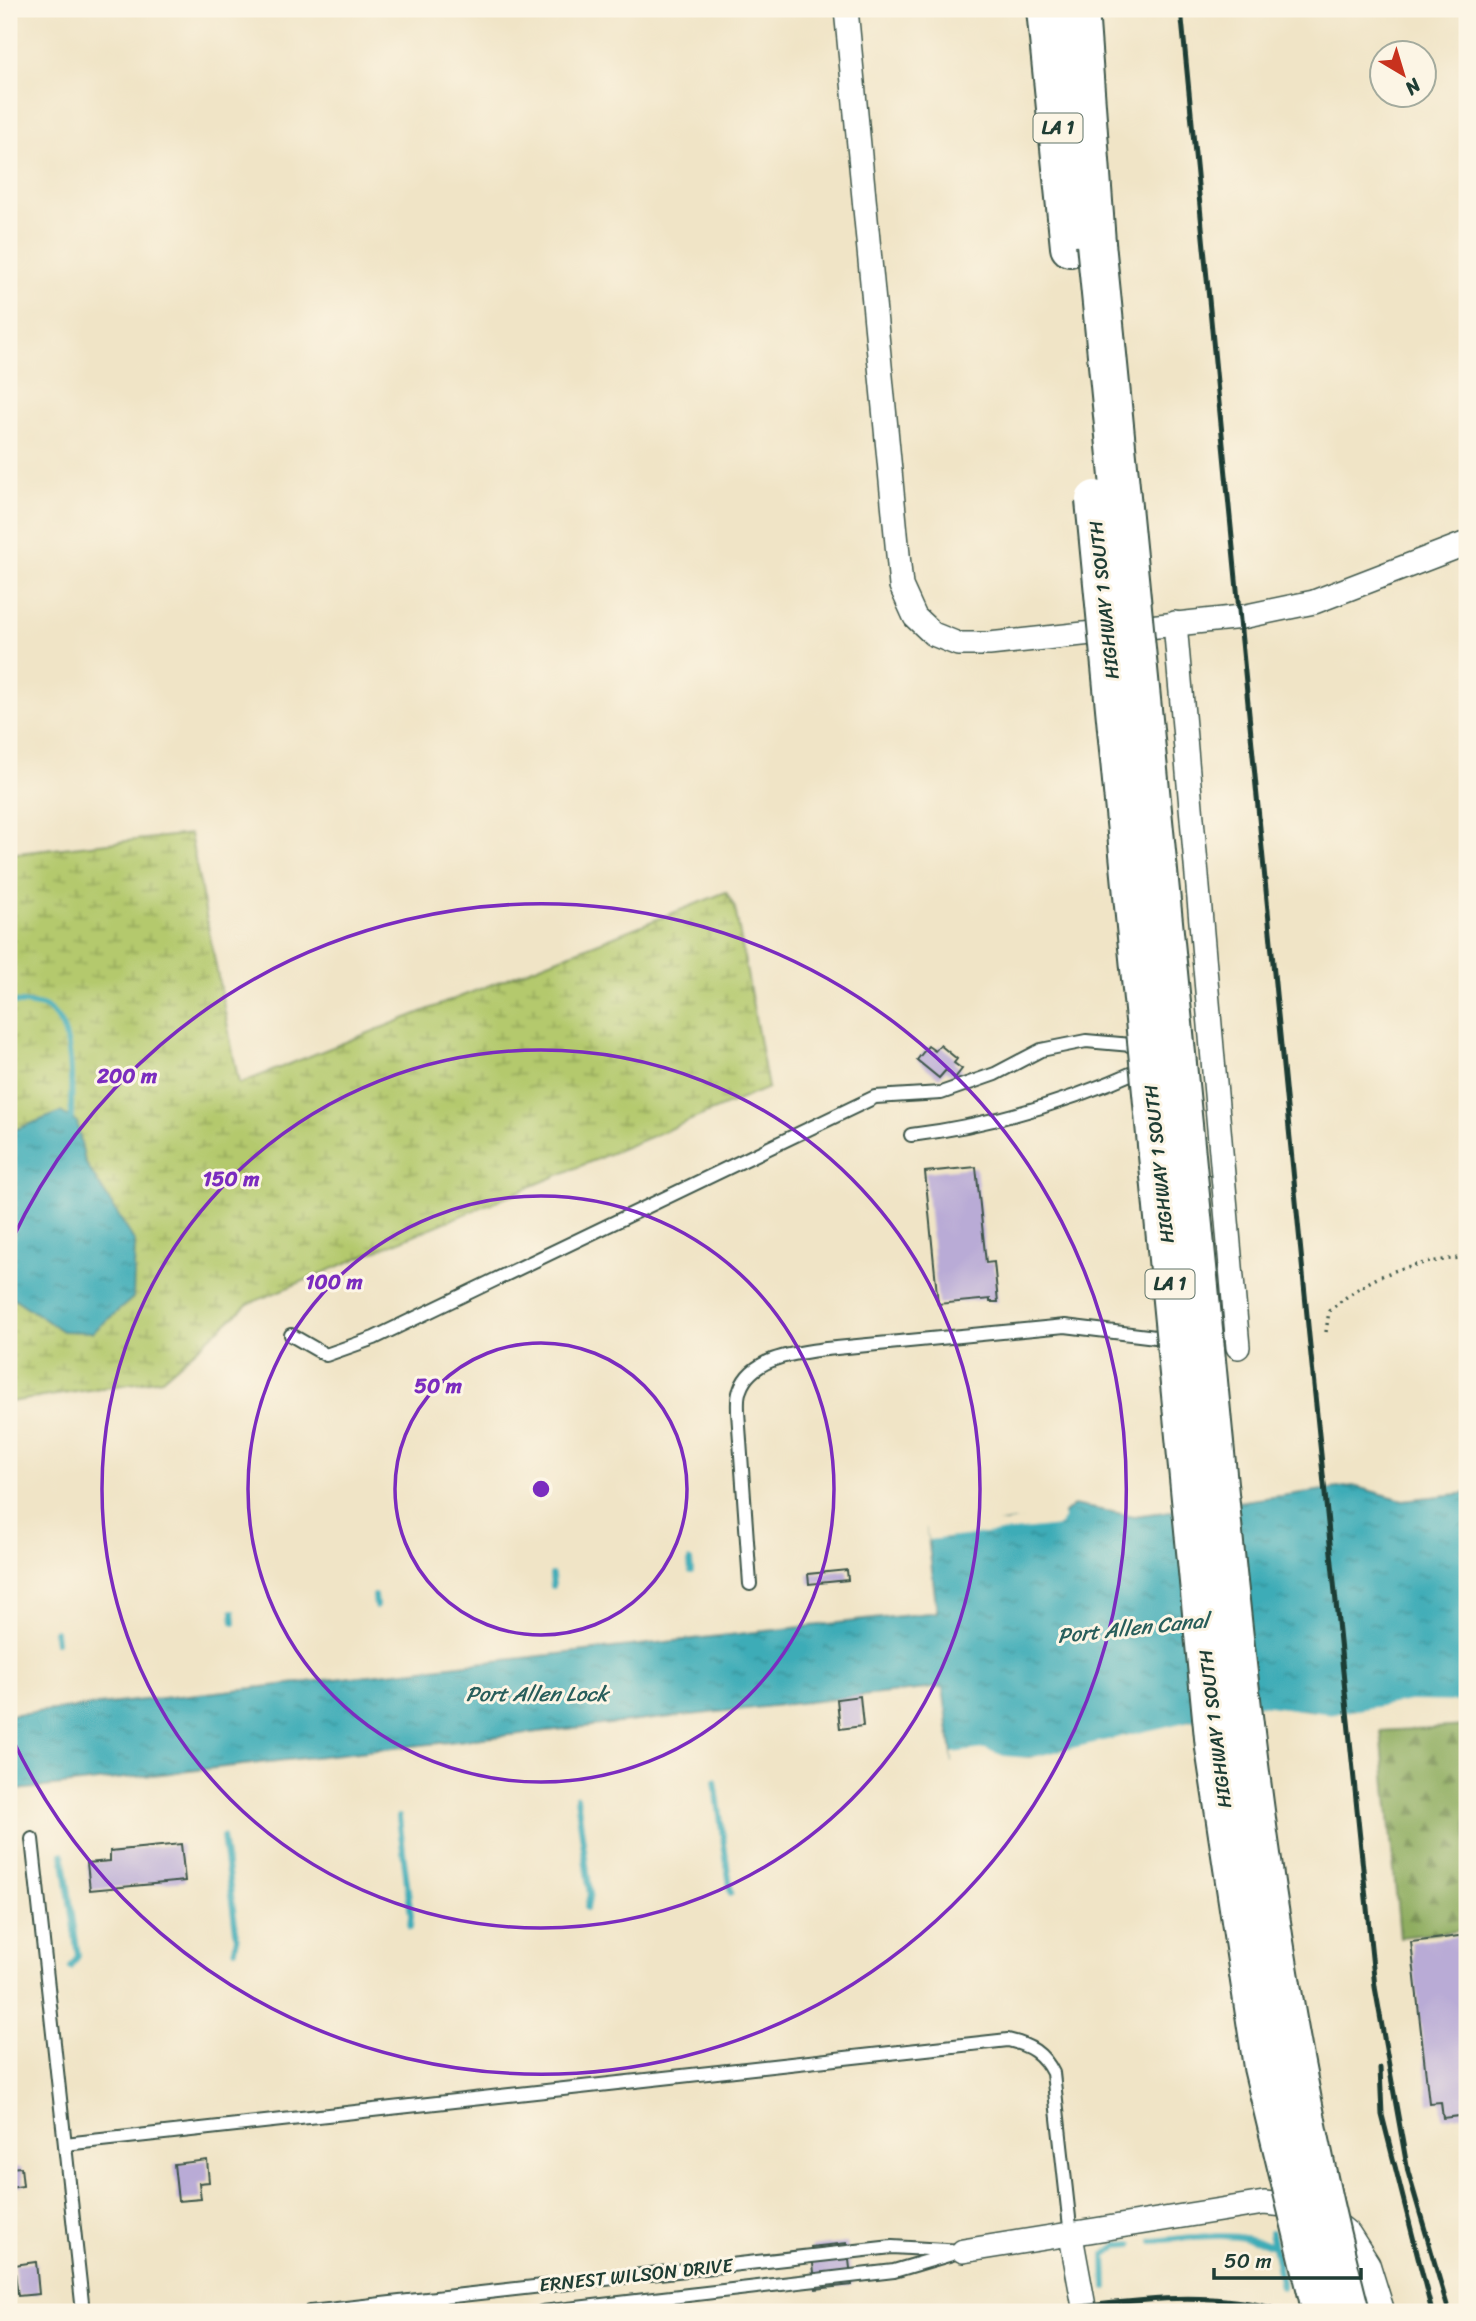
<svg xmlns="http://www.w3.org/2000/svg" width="1476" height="2321" font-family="Sriracha,sans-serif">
	<defs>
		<pattern id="forest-firs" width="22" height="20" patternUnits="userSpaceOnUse" patternTransform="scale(1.75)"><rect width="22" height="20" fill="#8fad60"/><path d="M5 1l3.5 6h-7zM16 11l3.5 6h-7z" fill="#748e50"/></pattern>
		<pattern id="wetland-marsh" width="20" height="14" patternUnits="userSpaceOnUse" patternTransform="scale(1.75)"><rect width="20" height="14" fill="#b4c96d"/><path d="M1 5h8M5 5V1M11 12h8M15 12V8" fill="none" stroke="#92a45a"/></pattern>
		<pattern id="water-ripples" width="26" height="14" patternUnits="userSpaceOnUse" patternTransform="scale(1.75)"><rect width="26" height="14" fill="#3cacb7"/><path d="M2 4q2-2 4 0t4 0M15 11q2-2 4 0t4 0" fill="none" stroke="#328d96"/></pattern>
	</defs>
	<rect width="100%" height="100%" fill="#fcf5e5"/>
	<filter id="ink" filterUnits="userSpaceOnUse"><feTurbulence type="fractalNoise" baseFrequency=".0143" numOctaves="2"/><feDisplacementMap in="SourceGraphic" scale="14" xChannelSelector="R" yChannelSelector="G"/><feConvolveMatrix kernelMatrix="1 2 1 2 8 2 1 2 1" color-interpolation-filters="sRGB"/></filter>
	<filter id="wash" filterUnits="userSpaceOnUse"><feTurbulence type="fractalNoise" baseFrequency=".00686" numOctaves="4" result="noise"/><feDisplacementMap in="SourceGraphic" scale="28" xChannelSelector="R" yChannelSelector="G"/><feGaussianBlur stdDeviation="1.57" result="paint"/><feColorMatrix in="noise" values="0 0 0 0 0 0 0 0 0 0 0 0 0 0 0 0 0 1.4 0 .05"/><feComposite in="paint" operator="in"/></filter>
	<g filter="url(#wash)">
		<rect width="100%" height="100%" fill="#f0e4c6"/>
		<polygon fill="url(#forest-firs)" stroke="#57754a" stroke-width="2" points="1467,1726 1467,1930 1400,1937 1381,1731"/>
		<polygon fill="url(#wetland-marsh)" stroke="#6a8350" stroke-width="2" points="190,834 239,1084 726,892 735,908 768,1088 248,1304 162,1379 9,1402 9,854"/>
		<g fill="url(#water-ripples)" stroke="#2e7476" stroke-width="2">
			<polygon points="61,1112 77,1122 85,1162 135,1242 133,1298 93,1332 62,1331 14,1298 9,1282 9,1132"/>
			<polygon points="1353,1486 1403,1500 1467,1493 1467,1718 1252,1718 1033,1758 953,1762 943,1687 9,1791 9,1715 937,1612 927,1529 1058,1519 1073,1505 1134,1516"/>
		</g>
		<g fill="#f0e4c6">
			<polygon points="1062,1509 1064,1519 1059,1526 928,1540 926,1526 988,1521 1006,1523 1056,1515"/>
			<polygon points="1410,1701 1467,1702 1467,1721 1327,1729 1252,1722 1034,1762 953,1765 952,1753 985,1749 1004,1756 1029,1758 1260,1705 1333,1714"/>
		</g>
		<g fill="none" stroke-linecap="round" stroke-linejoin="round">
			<g stroke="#3cacb7" stroke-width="6">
				<path d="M9,1002C19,1003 32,1003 42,1006C77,1019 71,1089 71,1118"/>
				<polyline points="690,1561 691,1571"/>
				<polyline points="552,1575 553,1586"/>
				<polyline points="375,1596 376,1606"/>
				<polyline points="233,1612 234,1622"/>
				<polyline points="55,1631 56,1642"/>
				<polyline points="715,1781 731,1893"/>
				<polyline points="577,1797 590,1894 587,1908"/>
				<polyline points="399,1817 411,1916 410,1927"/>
				<polyline points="223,1837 237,1938 235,1949"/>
				<polyline points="63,1854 78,1956 71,1967"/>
				<polyline points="1271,2232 1282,2287"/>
				<path d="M1153,2241C1194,2237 1234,2230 1273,2246"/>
				<polyline points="1106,2287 1105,2255 1118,2245 1132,2244"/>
			</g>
		</g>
		<g id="blocks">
			<g fill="#b9abd6">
				<polygon points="940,1045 957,1059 954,1063 962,1069 955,1078 946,1070 939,1078 917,1060 928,1046 935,1051"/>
				<polygon points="976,1167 986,1263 994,1262 998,1302 990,1302 990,1299 938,1304 925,1172"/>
				<polygon points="847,1570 848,1580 809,1584 808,1574"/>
				<polygon points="860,1696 863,1726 840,1729 837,1699"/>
				<polygon points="181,1844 185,1881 90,1890 87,1863 110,1861 110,1851"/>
				<polygon points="1467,1935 1467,2115 1443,2118 1441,2102 1429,2103 1411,1942"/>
				<polygon points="207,2160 209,2182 199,2183 201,2199 178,2201 174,2164"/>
				<polygon points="21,2167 23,2186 9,2188 9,2168"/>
				<polygon points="847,2243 852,2285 816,2289 811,2247"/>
				<polygon points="36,2262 39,2294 18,2296 14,2265"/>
			</g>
		</g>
	</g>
	<g filter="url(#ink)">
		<use href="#blocks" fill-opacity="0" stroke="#3e564a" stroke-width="2"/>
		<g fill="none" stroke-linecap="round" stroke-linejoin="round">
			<g stroke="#3e564a" stroke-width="16">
				<g id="lane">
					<path d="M911,1135C992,1125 1069,1102 1144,1068"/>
					<polyline points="291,1335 326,1355 374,1338 875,1097 941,1093 995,1074 1041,1050 1086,1041 1143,1046"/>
					<path d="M750,1584L738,1412C738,1405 737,1396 740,1390C751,1357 796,1353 826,1349L1065,1326L1172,1339"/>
					<polyline points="32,1839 83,2312"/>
					<path d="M65,2144L1008,2040C1030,2045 1043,2053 1053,2073L1071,2236"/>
					<polyline points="310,2312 892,2247 963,2251"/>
					<polyline points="542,2312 894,2271 952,2254"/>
				</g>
			</g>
			<g stroke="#3e564a" stroke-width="26">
				<g id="street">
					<polyline points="846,9 901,586 915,617 933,634 958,644 989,644 1242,617 1314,602 1467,543"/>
					<polyline points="1175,623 1238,1347"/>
					<polyline points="1071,2236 1085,2312"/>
					<polyline points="963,2251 1264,2203 1317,2208 1349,2234 1368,2264 1383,2312"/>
				</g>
			</g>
			<g stroke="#3e564a" stroke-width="42">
				<g id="highway">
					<polyline points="1046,9 1070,247"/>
					<polyline points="1079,9 1096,243"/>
				</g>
			</g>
			<path stroke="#3e564a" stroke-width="3.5" stroke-dasharray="2 5" stroke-linecap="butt" d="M1326,1332L1329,1311C1377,1270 1407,1264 1467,1257"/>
			<use href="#lane" stroke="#fff" stroke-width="12"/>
			<use href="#street" stroke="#fff" stroke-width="23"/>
			<use href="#highway" stroke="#fff" stroke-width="38"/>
			<g stroke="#1f3d34" stroke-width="5">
				<polyline points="1181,9 1309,1336 1375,1987 1408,2172 1449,2312"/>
				<polyline points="1380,2068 1382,2115 1432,2312"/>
				<path d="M1042,2312C1121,2302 1208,2287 1286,2312"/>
			</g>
			<g stroke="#3e564a" stroke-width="42" stroke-linecap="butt">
				<g id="highway-bridge">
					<path d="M1096,243C1131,591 1165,939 1199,1287C1232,1631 1262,1977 1350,2312"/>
					<polyline points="1095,500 1215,1748 1263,2067 1322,2312"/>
				</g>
			</g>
			<use href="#highway-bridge" stroke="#fff" stroke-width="38"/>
		</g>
	</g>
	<g fill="none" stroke="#7b2cbf" stroke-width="3.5">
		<circle cx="541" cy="1489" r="146"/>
		<circle cx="541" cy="1489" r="293"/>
		<circle cx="541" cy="1489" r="439"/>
		<path d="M11 1242A585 585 0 1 1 11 1736"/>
	</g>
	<g text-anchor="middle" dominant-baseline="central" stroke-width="6" stroke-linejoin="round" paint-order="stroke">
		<g fill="#fcf5e5" stroke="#617469" stroke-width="2">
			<rect x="1033.5" y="113.5" width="49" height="29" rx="5"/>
			<rect x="1145.5" y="1269.5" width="49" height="29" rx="5"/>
		</g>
		<g font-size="18" font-weight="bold" fill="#1f3d34">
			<text x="1058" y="128">LA 1</text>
			<text x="1170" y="1284">LA 1</text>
		</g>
		<g font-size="19" fill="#1f3d34" stroke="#fcf5e5">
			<text transform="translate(1104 600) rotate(-96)">HIGHWAY 1 SOUTH</text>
			<text transform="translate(1159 1164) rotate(-96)">HIGHWAY 1 SOUTH</text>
			<text transform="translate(1215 1729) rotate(-97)">HIGHWAY 1 SOUTH</text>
			<text transform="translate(636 2275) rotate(-6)">ERNEST WILSON DRIVE</text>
		</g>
		<g font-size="21" font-style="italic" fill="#285e5b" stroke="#fcf5e5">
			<text transform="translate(1133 1628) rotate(-6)">Port Allen Canal</text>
			<text x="537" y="1694">Port Allen Lock</text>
		</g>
	</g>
	<circle cx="541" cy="1489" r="10" fill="#7b2cbf" stroke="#fcf5e5" stroke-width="3.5"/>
	<g font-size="21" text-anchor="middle" font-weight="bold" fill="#7b2cbf" stroke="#fcf5e5" stroke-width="6" stroke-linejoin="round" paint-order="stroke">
		<text x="127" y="1083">200 m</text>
		<text x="231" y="1186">150 m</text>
		<text x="334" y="1289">100 m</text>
		<text x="438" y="1393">50 m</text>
	</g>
	<rect width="1476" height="2321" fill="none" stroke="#fcf5e5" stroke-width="35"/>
	<g transform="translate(1403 74) rotate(142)"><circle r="33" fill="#fcf5e5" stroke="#a4ab9e" stroke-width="2"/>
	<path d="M0-5L12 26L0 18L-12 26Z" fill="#c8321e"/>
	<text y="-10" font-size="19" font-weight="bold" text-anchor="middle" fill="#1f3d34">N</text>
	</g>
	<path d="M1214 2268v10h147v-10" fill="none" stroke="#1f3d34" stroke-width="3.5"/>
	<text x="1224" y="2268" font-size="21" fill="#1f3d34" stroke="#fcf5e5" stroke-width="5" paint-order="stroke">50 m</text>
</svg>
